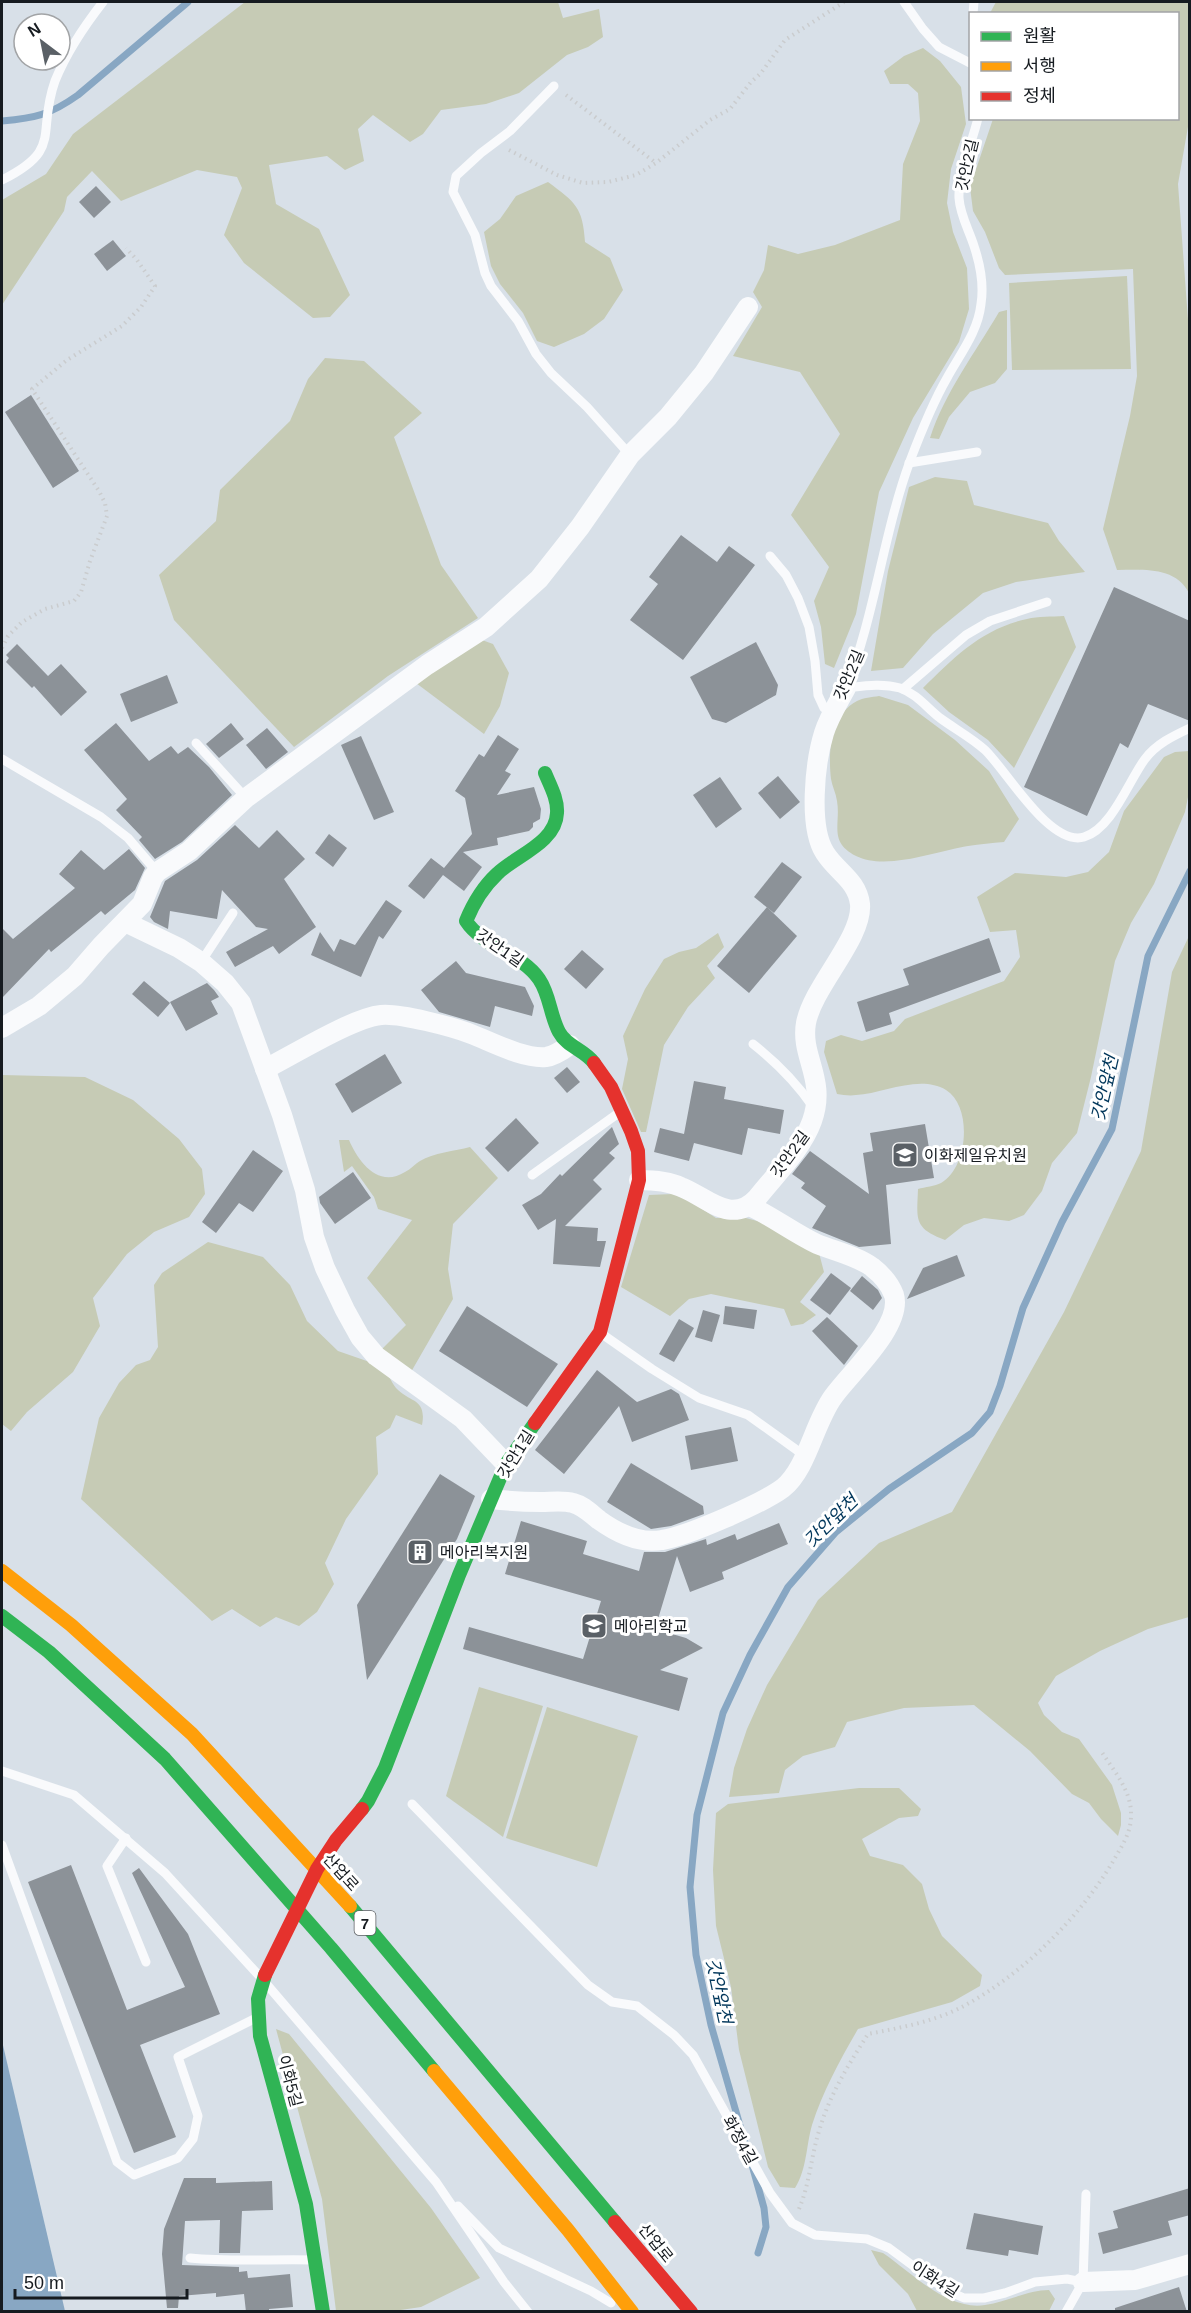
<svg xmlns="http://www.w3.org/2000/svg" width="1191" height="2313" font-family="Arial,'Noto Sans KR',sans-serif">
	<rect width="100%" height="100%" fill="#d8e0e8"/>
	<g fill="#c6cbb5">
		<polygon points="245,2 558,2 563,18 599,9 603,37 588,47 567,55 519,93 486,104 441,110 423,134 410,142 373,115 358,129 364,161 345,170 327,156 269,165 276,204 319,229 350,295 330,317 313,318 244,263 224,235 242,188 237,177 197,170 121,201 92,171 67,197 64,211 2,305 2,200 46,174 73,134"/>
		<path d="M996,2H1189V121L1178,184L1190,347L1189,593C1175,566 1142,570 1117,570L1103,529L1130,416L1137,376L1133,269L1005,275L999,268L985,232L973,211L970,187L993,119L1178,118V14L990,13Z"/>
		<polygon points="923,48 940,61 961,87 966,124 951,169 947,203 953,232 967,268 969,309 959,342 913,418 879,492 856,614 834,668 825,664 821,627 814,601 829,567 791,515 840,434 800,372 733,356 762,307 753,292 764,270 768,245 798,254 835,245 900,220 903,164 920,121 918,93 908,84 890,84 884,71 904,56"/>
		<path d="M548,182C575,202 583,207 585,242L610,258L623,290L604,319L584,334L554,347L537,341L523,313L500,284L491,266L484,232L500,219L516,196Z"/>
		<polygon points="1127,276 1131,369 1012,370 1009,283"/>
		<path d="M1007,310V369L995,383L970,392L949,417L939,439L930,438C945,392 975,353 999,312Z"/>
		<polygon points="325,358 364,361 422,413 394,437 441,565 478,618 388,676 294,747 174,620 159,575 216,521 220,490 290,421 308,379"/>
		<polygon points="935,477 967,481 974,505 1048,523 1059,541 1085,572 1016,582 983,593 933,634 903,668 871,671 888,571 909,487"/>
		<path d="M1064,616L1076,647L1014,768L988,740L949,712L923,688C953,658 983,628 1027,619C1038,616 1052,617 1064,616Z"/>
		<polygon points="482,640 493,644 509,673 500,706 484,734 416,683"/>
		<path d="M879,696L908,705L955,740L989,771L1019,819L1004,842C992,843 980,844 968,846C937,851 886,871 856,856C828,842 841,824 837,801C836,793 832,786 831,779C828,753 830,715 857,701C863,698 872,697 879,696Z"/>
		<path d="M1189,751V792L1185,812L1154,884L1131,923L1115,961L1091,1077L1077,1133L1052,1163L1042,1191L1024,1215L1009,1221L984,1218L964,1225L945,1240C913,1228 917,1219 918,1189C925,1187 935,1186 941,1183C968,1168 973,1107 946,1090C919,1074 883,1094 856,1095C850,1096 843,1095 837,1094L824,1052L826,1041L841,1035L862,1041L894,1031L905,1019L1004,981L1020,957L1016,930L990,932L977,897L1015,873L1066,877L1088,872L1109,852L1124,811L1164,757L1175,752Z"/>
		<polygon points="718,933 724,947 707,966 715,978 688,1007 664,1045 646,1132 641,1132 622,1089 628,1059 623,1036 645,989 664,959 679,952 696,948"/>
		<polygon points="1189,936 1189,1617 1148,1629 1100,1651 1056,1676 1038,1703 1044,1715 1062,1732 1079,1739 1112,1785 1121,1813 1121,1825 1118,1836 1101,1819 1089,1803 1072,1794 1030,1751 974,1705 904,1708 847,1722 835,1747 803,1756 785,1770 779,1793 729,1797 734,1768 747,1729 767,1685 818,1600 879,1543 952,1512 1064,1312 1141,1151 1172,972"/>
		<polygon points="2,1075 85,1077 133,1100 179,1139 202,1169 205,1194 189,1217 154,1232 127,1254 93,1298 100,1326 73,1372 27,1412 11,1431 2,1424"/>
		<path d="M339,1140H349C358,1161 378,1189 405,1172C411,1169 415,1164 420,1161C433,1153 455,1151 470,1147L498,1178L453,1224L448,1269L453,1299L411,1372L381,1350L406,1325L367,1278L412,1220L378,1209L374,1197L352,1166L344,1172Z"/>
		<polygon points="673,1194 690,1201 716,1218 742,1217 761,1222 819,1253 824,1272 800,1302 816,1315 803,1324 791,1326 784,1309 711,1294 689,1299 670,1316 621,1287 649,1195"/>
		<path d="M208,1242L263,1257L290,1285L307,1321L338,1351L384,1367C388,1373 391,1382 396,1388C410,1403 427,1398 422,1425L396,1415L390,1428L376,1437L378,1474L346,1519L325,1563L334,1584L317,1612L299,1626L276,1617L260,1627L232,1609L212,1621L81,1499L99,1418L119,1383L136,1365L150,1360L158,1347L154,1285L162,1273Z"/>
		<polygon points="479,1687 543,1706 503,1837 446,1796"/>
		<polygon points="547,1707 638,1736 597,1867 506,1838"/>
		<path d="M859,1788H899L921,1809L918,1816L899,1818L862,1839L870,1856L903,1865L922,1884L929,1909L942,1936L982,1975L980,1986L952,2002L858,2029C840,2060 823,2091 812,2125C806,2146 807,2169 795,2188L780,2187L768,2167L739,2050L731,1987L716,1926L713,1870L716,1813L728,1804Z"/>
		<polygon points="276,2029 289,2034 431,2208 480,2278 421,2307 387,2312 336,2311 322,2199"/>
		<path d="M871,2250L883,2253C912,2273 948,2311 985,2305C1007,2302 1028,2290 1049,2290L1055,2299L1049,2311H917L908,2294L879,2265Z"/>
	</g>
	<polygon fill="#88a7c3" points="2,2041 65,2311 2,2311"/>
	<g fill="none" stroke-linecap="round" stroke-linejoin="round">
		<g stroke="#88a7c3" stroke-width="7">
			<path d="M2,121C35,118 50,115 78,95L188,2"/>
			<polyline points="745,2143 711,2025 696,1955 690,1887 697,1815 723,1713 750,1655 788,1587 836,1532 889,1489 972,1433 990,1412 1000,1386 1023,1308 1062,1222 1112,1129 1148,956 1190,871"/>
			<polyline points="752,2165 764,2208 766,2227 758,2253"/>
		</g>
	</g>
	<g fill="#8c9298">
		<polygon points="96,186 111,202 94,218 79,202"/>
		<polygon points="113,240 126,256 107,271 94,254"/>
		<polygon points="31,395 79,471 53,488 5,412"/>
		<polygon points="681,535 717,562 729,546 755,565 683,660 630,620 658,584 649,577"/>
		<polygon points="1114,587 1190,621 1190,721 1148,704 1128,748 1120,743 1087,816 1024,787"/>
		<polygon points="756,642 778,685 776,695 726,723 712,719 690,677"/>
		<polygon points="17,644 48,676 61,664 87,692 61,716 34,686 32,688 6,662 9,658 6,655"/>
		<polygon points="167,675 178,703 131,722 120,694"/>
		<polygon points="116,723 149,761 171,746 178,754 188,747 209,767 232,795 182,842 155,859 139,840 142,837 116,810 127,799 84,750"/>
		<polygon points="231,723 244,739 219,758 206,744"/>
		<polygon points="267,728 288,752 266,769 246,745"/>
		<polygon points="498,735 519,749 505,771 511,774 497,795 534,787 541,809 540,819 533,823 533,827 529,831 497,838 498,845 463,852 482,867 464,891 443,875 424,899 408,886 431,858 444,868 472,834 465,798 455,791 479,754 484,757"/>
		<polygon points="361,736 394,812 374,820 341,745"/>
		<polygon points="778,776 800,802 780,819 758,793"/>
		<polygon points="720,777 742,809 716,828 693,795"/>
		<polygon points="235,825 259,848 277,830 305,859 284,879 316,927 279,954 273,946 235,967 226,952 268,929 256,927 222,890 217,919 170,911 168,929 154,922 150,917 165,881 197,860"/>
		<polygon points="329,834 347,848 333,867 315,853"/>
		<polygon points="129,849 145,868 135,890 105,915 101,911 51,952 49,949 2,998 2,928 13,939 75,888 59,874 81,850 104,870"/>
		<polygon points="782,862 802,877 774,913 754,897"/>
		<polygon points="386,900 402,911 383,939 379,936 361,977 311,955 320,932 334,952 340,939 355,945"/>
		<polygon points="767,907 797,936 749,993 717,966"/>
		<polygon points="989,938 1001,972 889,1013 892,1024 866,1032 857,1002 909,985 903,969"/>
		<polygon points="582,950 604,969 586,989 564,969"/>
		<polygon points="456,961 466,973 525,987 534,1006 532,1016 495,1006 490,1027 439,1012 421,990"/>
		<polygon points="144,981 170,1003 158,1017 132,994"/>
		<polygon points="207,983 214,990 219,997 211,1001 218,1014 186,1031 170,1002"/>
		<polygon points="385,1054 402,1083 352,1113 335,1084"/>
		<polygon points="567,1067 580,1082 567,1093 554,1078"/>
		<polygon points="694,1081 726,1087 724,1099 784,1110 780,1134 748,1128 742,1155 694,1143 689,1161 654,1152 660,1128 684,1134"/>
		<polygon points="516,1118 539,1143 508,1172 485,1148"/>
		<polygon points="925,1124 934,1178 886,1185 891,1244 859,1247 812,1228 826,1206 801,1188 805,1183 792,1174 810,1151 869,1194 863,1153 873,1151 870,1133"/>
		<polygon points="612,1127 619,1144 609,1153 615,1158 593,1180 602,1189 565,1226 598,1228 597,1241 606,1241 600,1267 553,1264 556,1219 538,1230 522,1205 541,1194 560,1174 562,1176"/>
		<polygon points="253,1150 283,1171 253,1212 239,1203 216,1233 202,1222"/>
		<polygon points="353,1172 371,1198 335,1224 320,1203 319,1197"/>
		<polygon points="957,1255 965,1276 907,1299 923,1268"/>
		<polygon points="831,1273 851,1288 830,1315 810,1300"/>
		<polygon points="862,1276 878,1290 882,1298 873,1310 850,1291"/>
		<polygon points="467,1306 558,1364 527,1407 439,1351"/>
		<polygon points="725,1306 757,1310 754,1329 723,1324"/>
		<polygon points="703,1310 720,1315 712,1342 695,1337"/>
		<polygon points="827,1317 858,1346 844,1365 812,1331"/>
		<polygon points="679,1319 694,1328 674,1362 659,1354"/>
		<polygon points="597,1370 637,1402 671,1389 679,1394 689,1420 632,1442 619,1406 564,1474 535,1450"/>
		<polygon points="731,1427 738,1461 691,1470 685,1436"/>
		<polygon points="631,1463 703,1506 704,1514 671,1526 651,1529 607,1502"/>
		<polygon points="440,1474 475,1496 457,1539 367,1680 357,1605"/>
		<polygon points="521,1521 587,1541 583,1554 639,1571 644,1552 665,1552 706,1539 707,1545 735,1534 737,1540 779,1523 788,1544 722,1572 724,1579 690,1592 677,1556 655,1629 686,1638 703,1648 660,1670 688,1678 679,1711 463,1649 469,1627 583,1659 601,1601 505,1574"/>
		<polygon points="71,1865 127,2010 185,1987 132,1873 139,1868 188,1934 220,2014 140,2045 176,2137 134,2153 28,1882"/>
		<polygon points="184,2178 216,2178 216,2183 272,2181 273,2210 242,2211 240,2253 219,2253 220,2220 185,2221 182,2265 239,2267 239,2272 247,2271 248,2278 290,2274 293,2307 269,2309 269,2312 246,2312 244,2294 216,2297 216,2293 179,2296 178,2308 167,2308 162,2254 164,2229"/>
		<polygon points="1190,2188 1190,2215 1168,2221 1172,2235 1103,2254 1098,2233 1118,2228 1113,2211"/>
		<polygon points="974,2213 1043,2226 1038,2255 1009,2250 1008,2256 966,2249"/>
		<polygon points="1179,2287 1187,2312 1115,2312 1115,2308"/>
	</g>
	<g fill="none" stroke-linecap="round" stroke-linejoin="round">
		<g stroke="#caccce" stroke-width="4" stroke-dasharray="1.5 4.5" stroke-linecap="butt">
			<polyline points="566,95 656,163"/>
			<polyline points="509,150 557,175 583,183 608,182 636,175 656,163 710,120 730,109 751,82 761,73 785,40 844,2"/>
			<polyline points="2,648 8,636 22,622 45,609 74,601 81,592 90,561 107,516 105,503 99,491 32,389 67,360 122,326 141,307 155,286 137,260 126,248"/>
			<path d="M799,2209C810,2183 811,2155 820,2128C830,2094 849,2064 868,2034C899,2028 932,2022 960,2008C1020,1977 1081,1917 1115,1858C1123,1844 1131,1832 1131,1816C1132,1791 1114,1771 1101,1751"/>
		</g>
		<g stroke="#f9fafc" stroke-width="9">
			<polyline points="904,2 923,29 939,47 970,63"/>
			<polyline points="973,14 974,2"/>
			<polyline points="554,86 510,131 481,153 456,176 453,192 475,235 485,273 491,286 518,321 536,354 551,373 587,407 630,455"/>
			<path d="M978,118C972,144 958,172 959,198C960,215 969,230 974,246C980,264 984,285 981,304C978,332 960,354 947,378C932,404 921,432 910,461C883,535 875,615 846,688C864,686 882,683 900,688C917,694 927,708 940,718C955,729 972,738 985,750C1007,771 1050,847 1084,837C1112,829 1129,780 1145,759C1156,744 1173,736 1190,728"/>
			<path d="M2,180C64,149 36,134 55,81C66,54 85,25 103,2"/>
			<polyline points="909,463 977,452"/>
			<polyline points="770,556 786,575 798,598 809,627 815,661 818,695 824,708 832,713"/>
			<polyline points="903,689 966,635 990,621 1047,602"/>
			<polyline points="196,743 246,798"/>
			<polyline points="2,759 101,817 128,838 157,872"/>
			<polyline points="201,962 233,913"/>
			<path d="M753,1044C777,1063 796,1082 813,1107"/>
			<polyline points="532,1175 620,1112"/>
			<polyline points="602,1334 652,1369 699,1398 748,1415 805,1456"/>
			<polyline points="2,1771 74,1795 165,1873 263,1980 436,2182 504,2282 528,2312"/>
			<polyline points="412,1804 588,1985 612,2002 637,2006 674,2035 693,2055 770,2193 792,2223 815,2235 867,2239 889,2248 946,2290 964,2298 984,2298 1005,2293 1035,2282 1067,2279 1083,2282"/>
			<polyline points="126,1838 107,1866 146,1962"/>
			<polyline points="2,1845 117,2162 134,2175 178,2158 193,2139 198,2116 178,2057 256,2018"/>
			<polyline points="458,2206 499,2248 591,2291 611,2303"/>
			<path d="M190,2258C231,2262 272,2259 313,2260"/>
			<polyline points="1066,2312 1083,2282 1086,2194"/>
		</g>
		<g stroke="#f9fafc" stroke-width="20">
			<polyline points="125,922 179,948 201,962 225,983 241,1003 282,1115 305,1190 314,1237 325,1268 345,1310 360,1337 376,1356 463,1419 506,1464"/>
			<polyline points="2,1028 39,1006 75,976 101,946 142,904 153,877 157,872 189,851 246,798 427,665 486,627 539,579 580,527 630,455 668,417 704,373 748,307"/>
			<path d="M265,1069C293,1055 352,1018 381,1015C400,1013 453,1027 471,1034C492,1042 523,1059 546,1057C554,1056 563,1050 570,1045"/>
			<path d="M639,1180C654,1180 668,1181 681,1187C707,1197 731,1226 757,1198C776,1174 802,1149 812,1121C827,1079 800,1057 806,1023C813,986 863,938 860,904C857,880 837,872 825,853C808,827 815,762 824,733C829,717 838,703 846,688"/>
			<path d="M491,1499C508,1501 524,1502 541,1502C551,1502 563,1500 573,1503C584,1506 590,1513 599,1520C617,1533 640,1544 662,1540C688,1536 763,1503 783,1488C807,1469 814,1423 833,1397C850,1373 903,1326 894,1295C890,1284 881,1274 872,1267C857,1256 834,1251 817,1244C794,1233 773,1217 750,1206"/>
			<polyline points="1083,2282 1135,2280 1190,2264"/>
		</g>
		<g stroke="#30b455" stroke-width="14">
			<path d="M545,773C550,785 558,799 557,813C556,843 515,856 497,874C483,887 473,904 466,921C483,947 521,953 539,979C550,995 550,1015 559,1032C567,1047 585,1050 594,1063"/>
			<polyline points="2,1616 49,1652 165,1759 331,1948 434,2071"/>
			<polyline points="362,1809 368,1801 385,1768 459,1575 506,1464 535,1423"/>
			<polyline points="350,1906 615,2222"/>
			<polyline points="265,1975 258,1999 260,2036 306,2204 323,2312"/>
		</g>
		<g stroke="#ff9f0a" stroke-width="14">
			<polyline points="2,1571 71,1625 192,1734 350,1906"/>
			<polyline points="434,2071 568,2230 632,2312"/>
		</g>
		<g stroke="#e5322d" stroke-width="14">
			<polyline points="535,1423 600,1332 639,1180 638,1151 631,1131 611,1087 594,1063"/>
			<polyline points="265,1975 317,1869 336,1840 362,1809"/>
			<polyline points="615,2222 691,2312"/>
		</g>
	</g>
	<defs>
		<g id="school-square" transform="scale(1.35)"><rect x="-9" y="-9" width="18" height="18" rx="4" fill="#5a6066" stroke="#fff"/><path d="M0-5L7-2L0 1L-7-2ZM-4 1L0 2.5L4 1V4Q0 6-4 4Z" fill="#fff"/></g>
		<g id="building-square" transform="scale(1.35)"><rect x="-9" y="-9" width="18" height="18" rx="4" fill="#5a6066" stroke="#fff"/><path d="M-4-6H4V6H1V3H-1V6H-4ZM-2.5-4.3h1.7v1.8h-1.7ZM.8-4.3h1.7v1.8H.8ZM-2.5-1h1.7V.8h-1.7ZM.8-1h1.7V.8H.8Z" fill="#fff"/></g>
	</defs>
	<g fill-rule="evenodd">
		<use href="#school-square" x="905" y="1155"/>
		<use href="#building-square" x="420" y="1552"/>
		<use href="#school-square" x="594" y="1626"/>
	</g>
	<g text-anchor="middle" dominant-baseline="central" stroke-width="6" stroke-linejoin="round" paint-order="stroke">
		<rect fill="#fff" stroke="#5c5f63" stroke-width="1.5" x="354.5" y="1911" width="21" height="24" rx="4.5"/>
		<g font-size="15" font-weight="bold" fill="#161b20">
			<text x="365" y="1923">7</text>
		</g>
		<g font-size="16" fill="#161b20" stroke="#fff">
			<text transform="translate(967 165) rotate(-77)">갓안2길</text>
			<text transform="translate(849 675) rotate(-67)">갓안2길</text>
			<text transform="translate(500 948) rotate(35)">갓안1길</text>
			<text transform="translate(790 1154) rotate(-54)">갓안2길</text>
			<text transform="translate(516 1454) rotate(-58)">갓안1길</text>
			<text transform="translate(341 1872) rotate(48)">산업로</text>
			<text transform="translate(290 2081) rotate(75)">이화5길</text>
			<text transform="translate(740 2140) rotate(61)">화정4길</text>
			<text transform="translate(656 2243) rotate(51)">산업로</text>
			<text transform="translate(935 2279) rotate(33)">이화4길</text>
		</g>
		<g font-size="16" fill="#161b20" stroke="#fff" text-anchor="start">
			<text x="924" y="1155">이화제일유치원</text>
			<text x="440" y="1552">메아리복지원</text>
			<text x="614" y="1626">메아리학교</text>
		</g>
		<g font-size="18" font-style="italic" fill="#02375b" stroke="#fff">
			<text transform="translate(1105 1088) rotate(-77)">갓안앞천</text>
			<text transform="translate(831 1521) rotate(-44)">갓안앞천</text>
			<text transform="translate(719 1991) rotate(78)">갓안앞천</text>
		</g>
	</g>
	<rect width="1191" height="2313" fill="none" stroke="#161b20" stroke-width="6"/>
	<rect x="969" y="12" width="210" height="108" fill="#ffffff" stroke="#a2a4a6" stroke-width="1.5"/>
	<rect x="981" y="32" width="30" height="9" fill="#30b455" stroke="#a2a4a6" stroke-width="1.5"/>
	<text x="1023" y="42" font-size="18" fill="#161b20">원활</text>
	<rect x="981" y="62" width="30" height="9" fill="#ff9f0a" stroke="#a2a4a6" stroke-width="1.5"/>
	<text x="1023" y="72" font-size="18" fill="#161b20">서행</text>
	<rect x="981" y="92" width="30" height="9" fill="#e5322d" stroke="#a2a4a6" stroke-width="1.5"/>
	<text x="1023" y="102" font-size="18" fill="#161b20">정체</text>
	<g transform="translate(42 42) rotate(328)"><circle r="28" fill="#ffffff" stroke="#a2a4a6" stroke-width="1.5"/>
	<path d="M0-4.5L10 22L0 15L-10 22Z" fill="#5a6066"/>
	<text y="-9" font-size="16" font-weight="bold" text-anchor="middle" fill="#161b20">N</text>
	</g>
	<path d="M15 2289v9h172v-9" fill="none" stroke="#161b20" stroke-width="3"/>
	<text x="24" y="2289" font-size="18" fill="#161b20" stroke="#ffffff" stroke-width="4.5" paint-order="stroke">50 m</text>
</svg>
